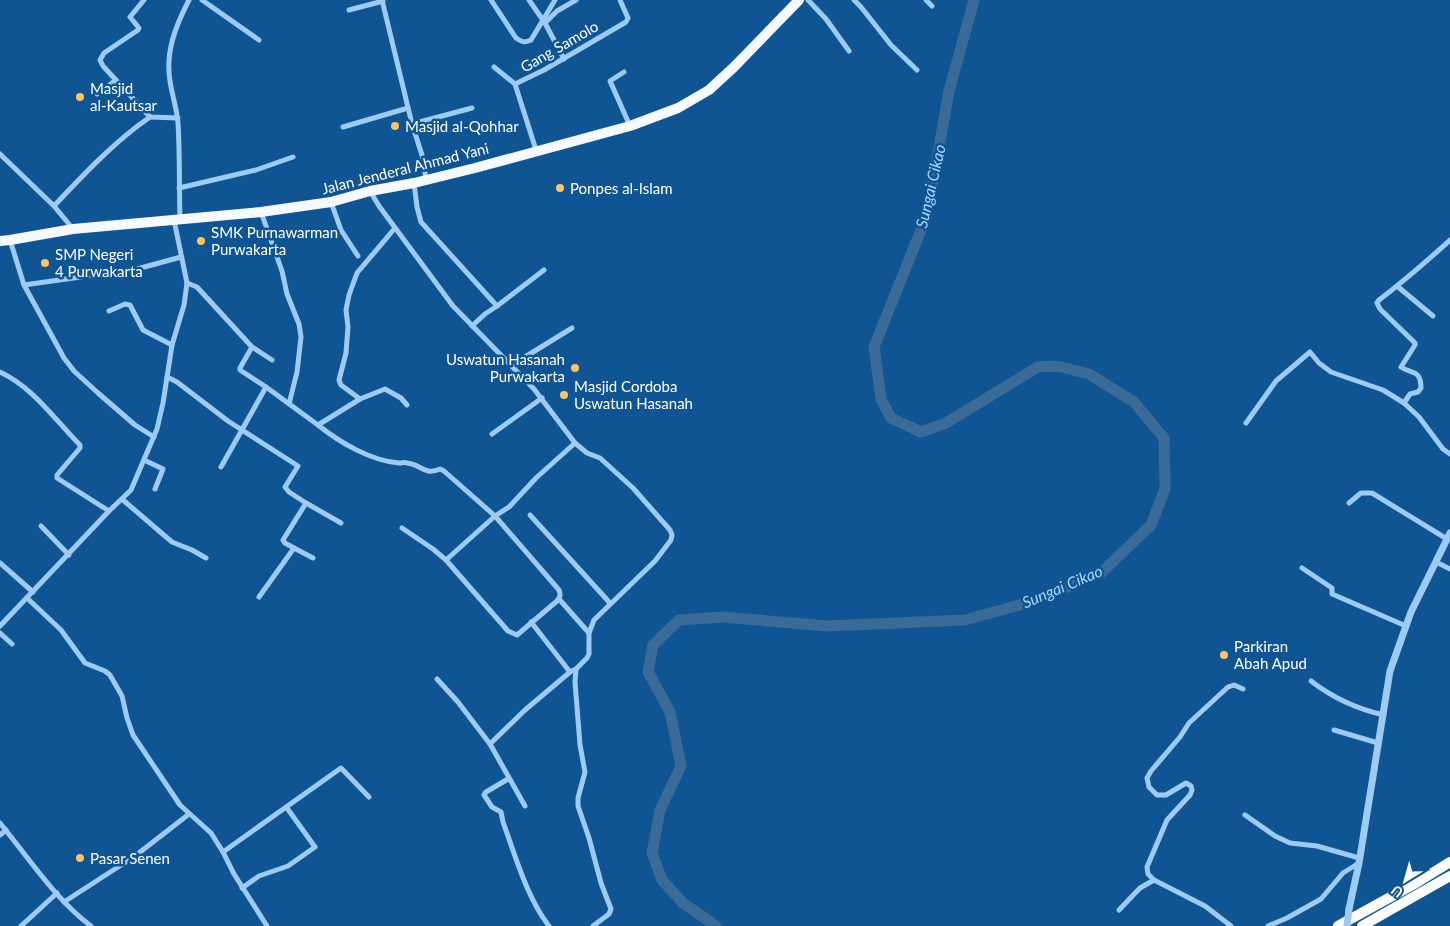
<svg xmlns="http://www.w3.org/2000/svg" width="1450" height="926" font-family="Lato,sans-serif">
	<rect width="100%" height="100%" fill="#105593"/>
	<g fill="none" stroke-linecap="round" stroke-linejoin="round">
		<polyline stroke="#3a6b98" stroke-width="11" points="716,926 683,903 662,880 652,853 660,810 681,766 670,712 648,672 653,645 679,620 722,617 827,626 965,620 1034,601 1101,573 1151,525 1165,489 1164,438 1134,402 1089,374 1057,366 1038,367 946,423 921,432 891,418 881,399 874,347 927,215 949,91 974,0"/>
		<g stroke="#9dcbf3" stroke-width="5">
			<polyline points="144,0 130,17 139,28 138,30 104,53 100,60 103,66 150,117 178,118"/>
			<polyline points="202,0 259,40"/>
			<polyline points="382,0 412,124 422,155 426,179"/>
			<path d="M491,0L516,38C522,42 524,43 531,40L555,0"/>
			<polyline points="529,0 545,23 564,59"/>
			<polyline points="808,0 826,19 849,51"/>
			<polyline points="854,0 861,7 891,45 917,70"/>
			<polyline points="926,0 932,6"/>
			<polyline points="349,10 383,1"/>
			<polyline points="545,23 557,11 576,0"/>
			<polyline points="494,67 515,84"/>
			<polyline points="624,72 610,81 630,126"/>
			<polyline points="97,94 116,80"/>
			<polyline points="412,124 472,108"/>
			<polyline points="343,127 408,108"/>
			<polyline points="536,150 515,84 544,70 626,22 628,18 620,0"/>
			<polyline points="0,154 54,206 73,229"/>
			<polyline points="414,183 417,207 421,222 497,306 485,314 472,326"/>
			<polyline points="179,188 256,170 293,157"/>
			<polyline points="370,191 379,206 453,306 534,389 575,443 587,453 600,458 633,488 670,530 672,535 671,540 655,561 594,620 589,633 589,654 587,658 576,669 575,682 580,745 585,772 578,798 578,806 589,838 601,883 611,909 609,914 593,926"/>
			<polyline points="331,202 341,230 358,256"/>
			<path d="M54,206C83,175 115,141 150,117"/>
			<polyline points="261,212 282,271 287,294 299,324 301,337 297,372 289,404"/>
			<path d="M180,219C179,187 180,155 178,123C177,109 172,95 170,81C165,52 176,25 189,0"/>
			<polyline points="10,240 24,285 64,358 74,371 98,393 135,425 154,437"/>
			<polyline points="187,283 197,287 252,347 240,368 240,370 266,387 318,425 360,399 385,389 401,398 407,405"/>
			<polyline points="24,285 137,269 181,257"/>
			<polyline points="1397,286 1433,316"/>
			<polyline points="497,306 544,270"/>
			<polyline points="109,311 125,304 130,305 143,330 172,345"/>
			<polyline points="252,347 272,360"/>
			<polyline points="514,367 525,357 572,328"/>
			<path d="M0,372C34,388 54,419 80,445V448L57,475V478L109,511"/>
			<polyline points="167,377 177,382 228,421 298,466 285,487 289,492 306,503 283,540 285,543 294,548 259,597"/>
			<polyline points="360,399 341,385 339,380 346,353 348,327 346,310 349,295 357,273 395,228"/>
			<path d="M1404,403L1410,394L1418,392L1421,388C1421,369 1411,374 1401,367L1415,345V343L1380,309L1377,303L1379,300C1404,281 1427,261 1450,240"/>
			<polyline points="1246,423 1276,381 1310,352 1319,363 1331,372 1383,390 1404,403 1419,417 1443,449 1450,454"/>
			<path d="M318,425C339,442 371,461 399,463C402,463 405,462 407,463C421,464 424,476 440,469L444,471L495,516L559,590C561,595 560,597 557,601L517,635L508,631L446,560L495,516L509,507L536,478L575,443"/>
			<polyline points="492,434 542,398"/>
			<polyline points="144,460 163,469 155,489"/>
			<polyline points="221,467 266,387"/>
			<polyline points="123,500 172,542 192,550 206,558"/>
			<polyline points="306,503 341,523"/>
			<polyline points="1349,503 1361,493 1372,493 1447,539"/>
			<polyline points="530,515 610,603"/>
			<polyline points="41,526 69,555"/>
			<polyline points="402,528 433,549 446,560"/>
			<polyline points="294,548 313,558"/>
			<polyline points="1436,562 1450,569"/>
			<polyline points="0,563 33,592"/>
			<polyline points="1302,568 1332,588 1332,594 1406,626"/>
			<polyline points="27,598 61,630 85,663 105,671 110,675 122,696 127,718 133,735 180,805 211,833 223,852 234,874 267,926"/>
			<polyline points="559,599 589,633"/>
			<polyline points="531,622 570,672"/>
			<polyline points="0,626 109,511 131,490 157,429 163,403 172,345 184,305 187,283 174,220"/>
			<polyline points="0,633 12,644"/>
			<polyline points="437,679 458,702 490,744 525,806"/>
			<path d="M1311,681C1333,698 1357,709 1384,715"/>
			<polyline points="1334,730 1378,743"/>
			<polyline points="490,744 525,710 570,672 576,669"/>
			<path d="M508,779L486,792L484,795L492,807L501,812L503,822C515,855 527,898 549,926"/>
			<polyline points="1245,815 1275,836 1290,843 1317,846 1359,858"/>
			<path d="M0,823C28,857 56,900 91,926"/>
			<polyline points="0,835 6,830"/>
			<polyline points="223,852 341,768 369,797"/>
			<polyline points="242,888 259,876 288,866 315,847 287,808"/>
			<polyline points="64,902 135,856 189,814"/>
			<polyline points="1119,910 1140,888 1154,880"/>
			<polyline points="21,926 57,893"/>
			<polyline points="1231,926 1205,906 1154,880 1148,874 1147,867 1167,820 1190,795 1192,790 1191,786 1186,783 1166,795 1157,795 1149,787 1147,778 1151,771 1180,737 1189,723 1228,687 1234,685 1243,689"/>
			<polyline points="1268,926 1287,918 1321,899 1343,873 1359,863"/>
		</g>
		<polyline stroke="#9dcbf3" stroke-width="7" points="1349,909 1359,863 1390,671 1411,612 1450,533"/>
		<polyline stroke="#f4faff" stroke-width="10" points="0,241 10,240 73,229 261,212 331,202 370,191 414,183 475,168 630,126 678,108 709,90 734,67 799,0"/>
		<g stroke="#fff" stroke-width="10">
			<polyline points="1338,926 1416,883 1450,862"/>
			<polyline points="1362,926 1450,876"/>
		</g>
		<polyline stroke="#9dcbf3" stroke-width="7" points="1347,926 1349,909"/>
	</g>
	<g fill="#ffc35f" stroke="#105593" stroke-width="2">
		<circle cx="80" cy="97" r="5"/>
		<circle cx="395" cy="126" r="5"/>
		<circle cx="560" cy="188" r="5"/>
		<circle cx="201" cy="241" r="5"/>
		<circle cx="45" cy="263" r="5"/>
		<circle cx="575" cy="368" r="5"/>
		<circle cx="564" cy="395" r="5"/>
		<circle cx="1224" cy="655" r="5"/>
		<circle cx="80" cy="858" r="5"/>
	</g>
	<g text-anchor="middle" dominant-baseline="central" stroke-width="5" stroke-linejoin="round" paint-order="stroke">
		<g font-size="15" fill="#fff" stroke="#105593">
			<text transform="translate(559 46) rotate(-30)">Gang Samolo</text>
			<text transform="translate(405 168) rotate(-14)">Jalan Jenderal Ahmad Yani</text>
		</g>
		<g font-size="15" fill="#fff" stroke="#105593" text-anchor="start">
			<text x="90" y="88">Masjid<tspan x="90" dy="17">al-Kautsar</tspan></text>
			<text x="405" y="126">Masjid al-Qohhar</text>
			<text x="570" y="188">Ponpes al-Islam</text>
			<text x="211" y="232">SMK Purnawarman<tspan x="211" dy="17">Purwakarta</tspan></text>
			<text x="55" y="254">SMP Negeri<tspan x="55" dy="17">4 Purwakarta</tspan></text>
			<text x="565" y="359" text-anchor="end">Uswatun Hasanah<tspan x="565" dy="17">Purwakarta</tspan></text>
			<text x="574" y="386">Masjid Cordoba<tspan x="574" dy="17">Uswatun Hasanah</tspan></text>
			<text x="1234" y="646">Parkiran<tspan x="1234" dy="17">Abah Apud</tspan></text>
			<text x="90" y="858">Pasar Senen</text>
		</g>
		<g font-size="16" font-style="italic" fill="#a9d5fa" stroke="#105593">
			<text transform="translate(930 186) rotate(-77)">Sungai Cikao</text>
			<text transform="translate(1062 586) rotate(-23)">Sungai Cikao</text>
		</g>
	</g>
	<g transform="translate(1405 881) rotate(217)" stroke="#105593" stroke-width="4" paint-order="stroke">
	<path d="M0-4L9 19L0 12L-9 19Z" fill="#ffffff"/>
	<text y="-8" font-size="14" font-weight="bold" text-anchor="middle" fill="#ffffff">U</text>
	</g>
</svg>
